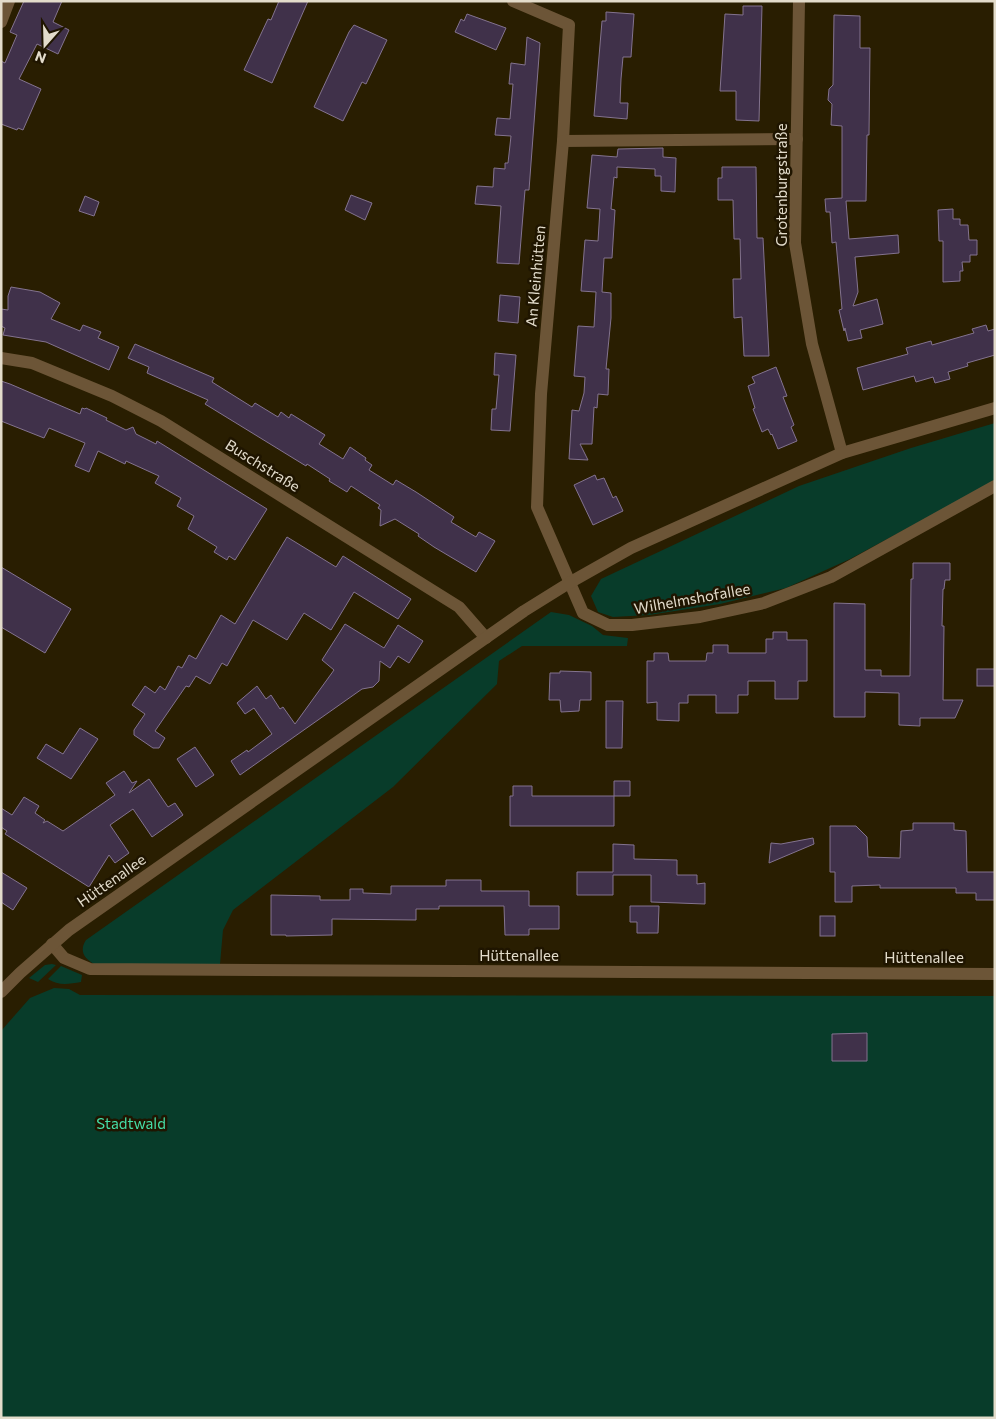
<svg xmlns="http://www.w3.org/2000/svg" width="996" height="1419" font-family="Commissioner,sans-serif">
	<rect width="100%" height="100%" fill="#291e01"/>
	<g fill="#083c2a">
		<polygon points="995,423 995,481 850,559 786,588 720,604 649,615 613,617 598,612 591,596 601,579 799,486 911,448"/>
		<path d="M551,612L569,615L592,626L603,635L628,638L627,646H522L499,661L497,684L393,787L233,910L223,930L220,964H94C84,958 79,951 86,940Z"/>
		<polygon points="52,964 56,965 38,982 29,978 45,965"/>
		<path d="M61,966L82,975L81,982C69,984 58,986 48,979Z"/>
		<polygon points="54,988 69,989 80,995 995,996 995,1418 1,1418 1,1031 30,998"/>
	</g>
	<g fill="#40314a" stroke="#83738f">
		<polygon points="24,1 62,1 53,22 69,30 58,54 37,44 19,79 41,89 23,130 18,128 17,130 1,124 1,61 5,63 17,35 10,32"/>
		<polygon points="279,1 308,1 272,83 244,70 268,19 271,20"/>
		<polygon points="743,6 762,6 759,121 736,120 736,91 720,91 725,14 743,15"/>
		<polygon points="606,12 634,14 631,57 623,57 621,79 620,103 628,103 627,119 594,116 602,21 606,21"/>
		<polygon points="467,14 506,28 496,50 455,32 461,19 464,21"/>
		<polygon points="834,15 860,16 860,48 870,48 869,135 867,135 866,201 846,201 849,239 898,235 899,253 855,257 858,292 853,306 877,299 883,324 860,330 862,338 848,341 845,328 844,331 839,310 842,309 836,242 832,243 830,212 826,212 825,199 842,198 842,126 831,125 832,104 828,100 829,89 833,85"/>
		<polygon points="354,25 387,40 366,84 362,82 343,121 314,107 349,32"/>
		<polygon points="527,37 540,43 529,190 525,190 519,264 497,263 501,206 475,204 477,186 493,187 494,168 505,169 505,163 508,163 511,136 495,135 497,118 510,119 513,84 509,84 511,63 525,65"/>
		<polygon points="663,148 663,157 676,158 675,192 661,191 661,176 655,176 655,169 617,167 617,178 614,177 611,209 615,210 612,258 604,258 602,292 611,293 611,318 606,369 609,369 608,395 598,394 597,408 594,407 592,444 580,444 588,460 569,459 572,410 579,411 584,393 585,377 574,376 578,326 594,327 596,292 581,291 585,240 598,241 600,209 587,208 592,155 617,157 618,149"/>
		<polygon points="722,167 756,167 757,238 763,238 769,356 744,356 742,317 734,318 733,279 741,279 740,239 734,239 733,200 718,200 718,178 722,178"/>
		<polygon points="351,195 372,203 365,220 345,210"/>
		<polygon points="85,196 99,202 94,216 79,211"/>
		<polygon points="953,209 953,219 960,219 960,225 968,225 969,240 977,240 977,255 970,255 970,262 962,262 963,271 960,271 960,281 943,282 943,241 939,241 938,210"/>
		<polygon points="11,287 40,292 60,303 51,319 80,331 83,325 101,332 98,338 119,347 109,370 46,342 3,335 5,328 1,326 1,309 8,310 8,296"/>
		<polygon points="500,295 520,297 518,323 498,321"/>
		<polygon points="986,325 988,331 995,329 995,355 967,363 968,366 948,372 950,379 935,383 933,377 916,382 914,376 863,390 857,368 908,354 906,348 931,341 932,345 974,333 972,329"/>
		<polygon points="135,344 214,378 212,382 252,407 255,403 278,417 281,412 289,418 291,414 325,435 319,444 343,459 350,447 366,458 365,460 372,465 369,470 393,485 396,480 416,492 454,517 451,522 476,537 479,532 495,541 476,572 434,547 418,536 419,534 395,519 380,526 381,510 378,508 380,505 351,486 347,492 329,481 330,479 307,464 306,466 205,404 208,400 147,373 149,367 128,358"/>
		<polygon points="495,353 516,355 510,431 491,430 492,409 496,409 499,375 494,375"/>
		<polygon points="776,367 787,396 783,397 794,425 791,427 797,441 778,449 772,434 771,435 768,429 762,432 753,409 755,408 748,386 755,383 752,377"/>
		<polygon points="1,381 10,384 80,414 82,408 85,409 86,408 107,418 106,420 126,430 133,427 136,434 156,444 157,441 267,509 235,560 229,556 227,560 214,552 217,547 188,529 194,516 177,506 181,498 155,483 159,476 126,461 125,464 98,451 89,472 75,466 85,443 49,428 44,438 1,421"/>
		<polygon points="595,475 597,480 604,478 613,498 616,496 623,511 593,525 574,485"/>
		<polygon points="287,537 336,567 343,556 411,599 398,619 354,592 331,630 304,613 287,640 253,620 227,666 222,663 210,684 196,676 189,687 186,686 155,731 165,738 159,748 153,748 134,735 134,730 145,714 132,705 145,686 155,693 160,686 165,690 178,666 182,668 189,655 196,659 221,615 235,624"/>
		<polygon points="913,563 950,563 950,580 945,580 944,589 943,589 942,626 944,626 943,700 963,700 955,718 920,718 920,726 899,725 899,693 865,692 865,717 834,717 834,603 865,604 865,670 881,670 881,676 910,676 911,579 913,579"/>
		<polygon points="1,567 71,609 45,653 1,627"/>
		<polygon points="345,624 384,648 398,625 423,641 409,663 398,656 390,668 380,661 379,681 373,687 362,689 240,775 231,761 247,750 248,752 272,734 254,708 245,714 237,703 257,686 266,699 271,695 280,709 283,707 295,724 334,670 322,660"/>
		<polygon points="773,632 787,632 787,640 807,640 807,681 798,681 798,699 775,699 775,681 748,681 748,695 738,695 738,713 716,713 716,695 688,695 688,703 679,703 679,721 657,720 657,702 647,703 647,661 654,661 654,653 668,653 669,661 706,661 707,653 713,653 713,645 728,645 728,653 766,653 766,639 773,639"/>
		<rect x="977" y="669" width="18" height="17"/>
		<polygon points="560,671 591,672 591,700 580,700 579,711 561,712 560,700 549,700 550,673 560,673"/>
		<polygon points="606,701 623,701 622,748 606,748"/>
		<polygon points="80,728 98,739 71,779 37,758 46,744 63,754"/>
		<polygon points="195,747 214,775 196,787 177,759"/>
		<polygon points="124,771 132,783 137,781 129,793 149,779 168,807 175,803 183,815 152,837 133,809 110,825 129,853 115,863 109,855 89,887 5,834 7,831 1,827 1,808 12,815 24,797 39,806 35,813 45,820 43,823 47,821 63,831 115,795 106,783"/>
		<polygon points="614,781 630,781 630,796 614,796 614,826 510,826 510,796 513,796 513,786 532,786 532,796 614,796"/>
		<polygon points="913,823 954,823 954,830 966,831 967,872 995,872 995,900 976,900 976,893 956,893 956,888 880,888 880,885 852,886 852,902 835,902 835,872 830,872 830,826 856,826 867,837 868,857 900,858 901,831 913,830"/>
		<polygon points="813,838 814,844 769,863 771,843 781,844"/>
		<polygon points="613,844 634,845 634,859 677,860 677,875 697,875 697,884 705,883 705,904 651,902 651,875 613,875 613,895 577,895 577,872 613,872"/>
		<polygon points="1,872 27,888 13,910 1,902"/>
		<polygon points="446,880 481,880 481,891 529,891 529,906 559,906 559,929 529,929 529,935 505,935 504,906 439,906 439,909 416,909 416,920 332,919 332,935 286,936 286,935 271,935 271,895 320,896 320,900 350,900 350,889 363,889 363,893 391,894 391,886 446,886"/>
		<polygon points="630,906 659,906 658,933 637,933 637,922 630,922"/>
		<rect x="820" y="916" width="15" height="20"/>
		<polygon points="867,1033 867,1061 832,1061 832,1034"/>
	</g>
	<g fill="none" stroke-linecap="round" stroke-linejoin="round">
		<g stroke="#6c5537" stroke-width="12">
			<polyline points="513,1 569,25 563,141 541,394 537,507 583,613 608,625 632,625 700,617 764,603 831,577 995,486"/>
			<polyline points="799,1 795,243 812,344 842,453"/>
			<polyline points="1,22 9,1"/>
			<polyline points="563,141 797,139"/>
			<polyline points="1,358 32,363 112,396 161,421 459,607 486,638"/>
			<polyline points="52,944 64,958 90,969 995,974"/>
			<polyline points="1,992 20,973 69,930 524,611 569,583 631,548 842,453 995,408"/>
		</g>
	</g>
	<g text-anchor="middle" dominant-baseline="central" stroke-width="5" stroke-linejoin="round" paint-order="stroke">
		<g font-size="15" fill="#e3dccb" stroke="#1f1500">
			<text transform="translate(781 185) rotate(-90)">Grotenburgstraße</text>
			<text transform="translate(535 276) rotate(-85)">An Kleinhütten</text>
			<text transform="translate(263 465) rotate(32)">Buschstraße</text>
			<text transform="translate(692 598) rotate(-10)">Wilhelmshofallee</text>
			<text transform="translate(111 880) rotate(-35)">Hüttenallee</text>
			<text x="519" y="955">Hüttenallee</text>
			<text x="924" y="957">Hüttenallee</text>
		</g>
		<g font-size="15" fill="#45dfa8" stroke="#1f1500">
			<text x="131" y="1123">Stadtwald</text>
		</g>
	</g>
	<rect width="996" height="1419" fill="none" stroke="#e3dccb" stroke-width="5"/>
	<g transform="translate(45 45) rotate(200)" stroke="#1f1500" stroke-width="4" paint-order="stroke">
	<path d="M0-4L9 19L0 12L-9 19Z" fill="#e3dccb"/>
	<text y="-8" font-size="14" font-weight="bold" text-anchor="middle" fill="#e3dccb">N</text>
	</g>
</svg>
